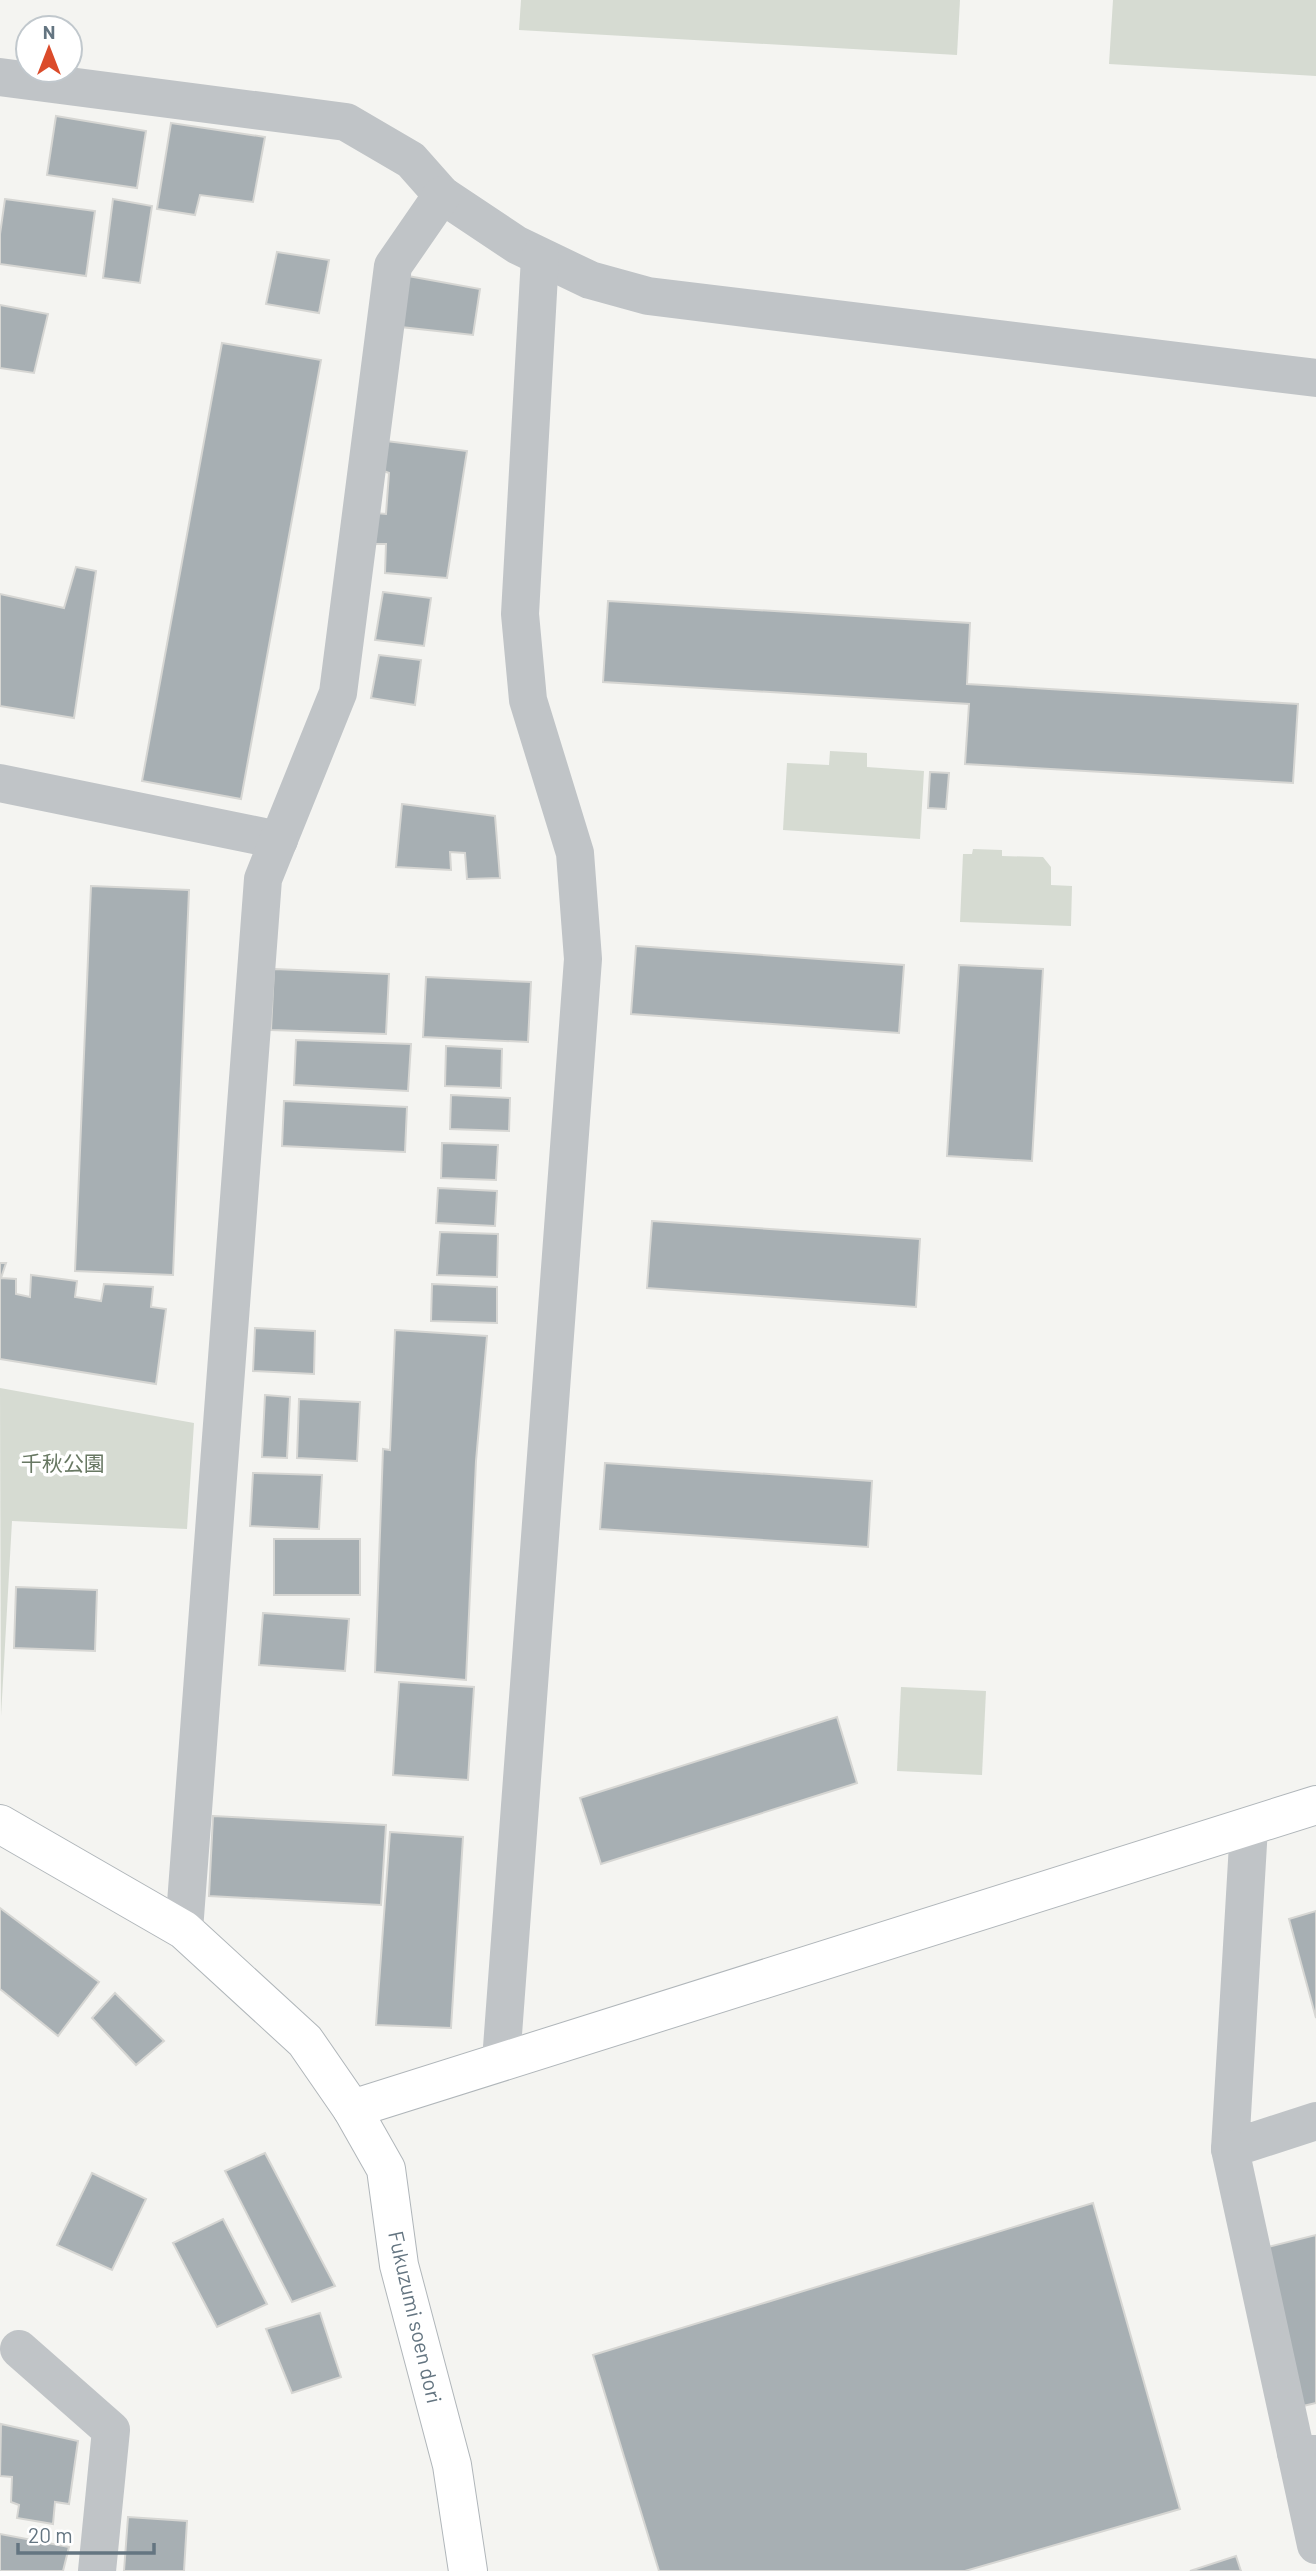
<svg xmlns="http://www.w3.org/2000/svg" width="1316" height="2571" font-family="Barlow,'Noto Sans JP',sans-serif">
	<rect width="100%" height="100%" fill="#f4f4f1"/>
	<g fill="#d6dbd2">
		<polygon points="521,0 960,0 957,55 519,30"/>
		<polygon points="1113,0 1316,0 1316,76 1109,64"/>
		<polygon points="830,751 867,753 867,767 924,771 920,839 783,830 787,763 829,765"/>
		<polygon points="973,849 1002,850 1002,856 1043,857 1051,867 1051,885 1072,886 1071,926 960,922 963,854 972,854"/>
		<polygon points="0,1388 194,1423 187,1529 12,1521 1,1716"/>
		<polygon points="901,1687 986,1691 982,1775 897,1771"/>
	</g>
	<g fill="#a7afb3" stroke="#d6d6d3" stroke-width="2">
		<polygon points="56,116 146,131 137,188 47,175"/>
		<polygon points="171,123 265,137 253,202 200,195 195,215 157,209"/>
		<polygon points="5,199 95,211 86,276 0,264 0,234"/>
		<polygon points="113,199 152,206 140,283 103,278"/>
		<polygon points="277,252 329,260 319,313 266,304"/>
		<polygon points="408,276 480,289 473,335 401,327"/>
		<polygon points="0,305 48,314 34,373 0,368"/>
		<polygon points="222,343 321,360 241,799 142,781"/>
		<polygon points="386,441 467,451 447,578 385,573 386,544 372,544 376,513 386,514 389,473 381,470"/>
		<polygon points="76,567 96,571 74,718 0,706 0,594 64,608"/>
		<polygon points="383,592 431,598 424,646 375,640"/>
		<polygon points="608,601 970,623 967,684 1298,704 1293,783 965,764 969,704 603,682"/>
		<polygon points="379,655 421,660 415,705 371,698"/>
		<polygon points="930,772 949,773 946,809 928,808"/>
		<polygon points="402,804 495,816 500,878 467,879 465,853 450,852 451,870 396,867"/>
		<polygon points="91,886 189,890 173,1275 75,1271"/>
		<polygon points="636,946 904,965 899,1033 631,1014"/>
		<polygon points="959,965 1043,969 1032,1161 947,1156"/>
		<polygon points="274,969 389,974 386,1034 271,1030"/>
		<polygon points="426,977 531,982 528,1042 423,1037"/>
		<polygon points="296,1040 411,1044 408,1091 294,1085"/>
		<polygon points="446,1046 502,1049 501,1088 445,1086"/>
		<polygon points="451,1095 510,1098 509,1131 450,1129"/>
		<polygon points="284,1101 407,1107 405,1152 282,1146"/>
		<polygon points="442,1143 498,1145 496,1180 441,1178"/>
		<polygon points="438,1188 497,1191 495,1226 436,1223"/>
		<polygon points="652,1221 920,1239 916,1307 647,1288"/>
		<polygon points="440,1232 498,1234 497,1277 437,1275"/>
		<polygon points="0,1263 6,1263 1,1278 16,1279 16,1294 30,1297 31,1275 77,1281 75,1297 101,1301 104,1284 153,1287 151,1307 166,1309 156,1384 0,1359"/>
		<polygon points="432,1284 497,1287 497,1323 431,1321"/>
		<polygon points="255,1328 315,1331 314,1374 253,1371"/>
		<polygon points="395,1330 487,1336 476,1461 466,1680 375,1672 383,1449 390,1450"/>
		<polygon points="265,1395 290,1397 287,1458 262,1457"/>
		<polygon points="299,1399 360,1402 357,1461 297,1458"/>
		<polygon points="605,1463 872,1481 868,1547 600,1529"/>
		<polygon points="253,1473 322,1475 319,1529 250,1526"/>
		<rect x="274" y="1539" width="86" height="56"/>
		<polygon points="16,1587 97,1590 95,1651 14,1648"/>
		<polygon points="263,1613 349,1619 345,1671 259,1665"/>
		<polygon points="399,1682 474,1687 468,1780 393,1775"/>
		<polygon points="837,1717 857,1783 601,1864 580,1798"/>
		<polygon points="213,1816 386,1825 381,1905 209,1896"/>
		<polygon points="390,1832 463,1837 451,2028 376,2025"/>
		<polygon points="0,1908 99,1982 58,2036 0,1989"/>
		<polygon points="1316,1911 1316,2018 1289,1919"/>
		<polygon points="115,1993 164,2041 136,2065 92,2018"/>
		<polygon points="265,2153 335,2286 292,2302 225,2171"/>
		<polygon points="92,2173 146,2199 112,2270 57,2245"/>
		<polygon points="1093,2203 1180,2509 965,2571 659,2571 593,2355"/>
		<polygon points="223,2219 267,2304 217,2327 173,2243"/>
		<polygon points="1316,2235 1316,2403 1303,2406 1268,2247"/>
		<polygon points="320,2313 341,2377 292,2393 266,2329"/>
		<polygon points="1,2424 78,2441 69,2504 55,2502 53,2524 17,2518 19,2505 11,2502 12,2477 0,2476"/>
		<polygon points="128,2517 187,2521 184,2571 124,2571"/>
		<polygon points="0,2534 69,2547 63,2571 0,2571"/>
		<polygon points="1236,2556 1241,2571 1190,2571"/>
	</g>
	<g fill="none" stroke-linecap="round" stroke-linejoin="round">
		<g stroke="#b0b6ba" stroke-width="40">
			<g id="secondary">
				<polyline points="0,1824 184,1930 305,2041 352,2109 386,2169 399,2265 452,2465 468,2571"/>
				<polyline points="352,2109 1316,1805"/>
			</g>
		</g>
		<g stroke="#c0c4c7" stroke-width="38">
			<polyline points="0,77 346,122 411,160 442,195 517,245 590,280 648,296 1316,378"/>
			<polyline points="0,783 279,840"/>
			<polyline points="1249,1827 1230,2149 1316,2121"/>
			<polyline points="184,1930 263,879 338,693 393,266 442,195"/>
			<polyline points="501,2061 583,959 575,853 528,700 520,614 540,257"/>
			<polyline points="1230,2149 1296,2453 1316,2454"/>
			<polyline points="19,2349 111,2430 97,2571"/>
			<polyline points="1296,2453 1316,2545"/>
		</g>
		<use href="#secondary" stroke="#fff" stroke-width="38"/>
	</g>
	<g text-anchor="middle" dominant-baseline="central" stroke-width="7" stroke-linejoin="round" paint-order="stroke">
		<g font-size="21" fill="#687863" stroke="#fff">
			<text x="63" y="1462">千秋公園</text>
		</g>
		<g font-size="21" fill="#647581" stroke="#fff">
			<text transform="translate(416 2317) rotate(77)">Fukuzumi soen dori</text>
		</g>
	</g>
	<g transform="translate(49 49)"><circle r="33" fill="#ffffff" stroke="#c1c8cd" stroke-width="2"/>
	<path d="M0-5L12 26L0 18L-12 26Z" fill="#db4b2a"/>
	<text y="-10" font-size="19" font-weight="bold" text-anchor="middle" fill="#647581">N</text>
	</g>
	<path d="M18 2543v10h136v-10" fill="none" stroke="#647581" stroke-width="3.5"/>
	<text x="28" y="2543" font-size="21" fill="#647581" stroke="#ffffff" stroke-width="5" paint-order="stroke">20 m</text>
</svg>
